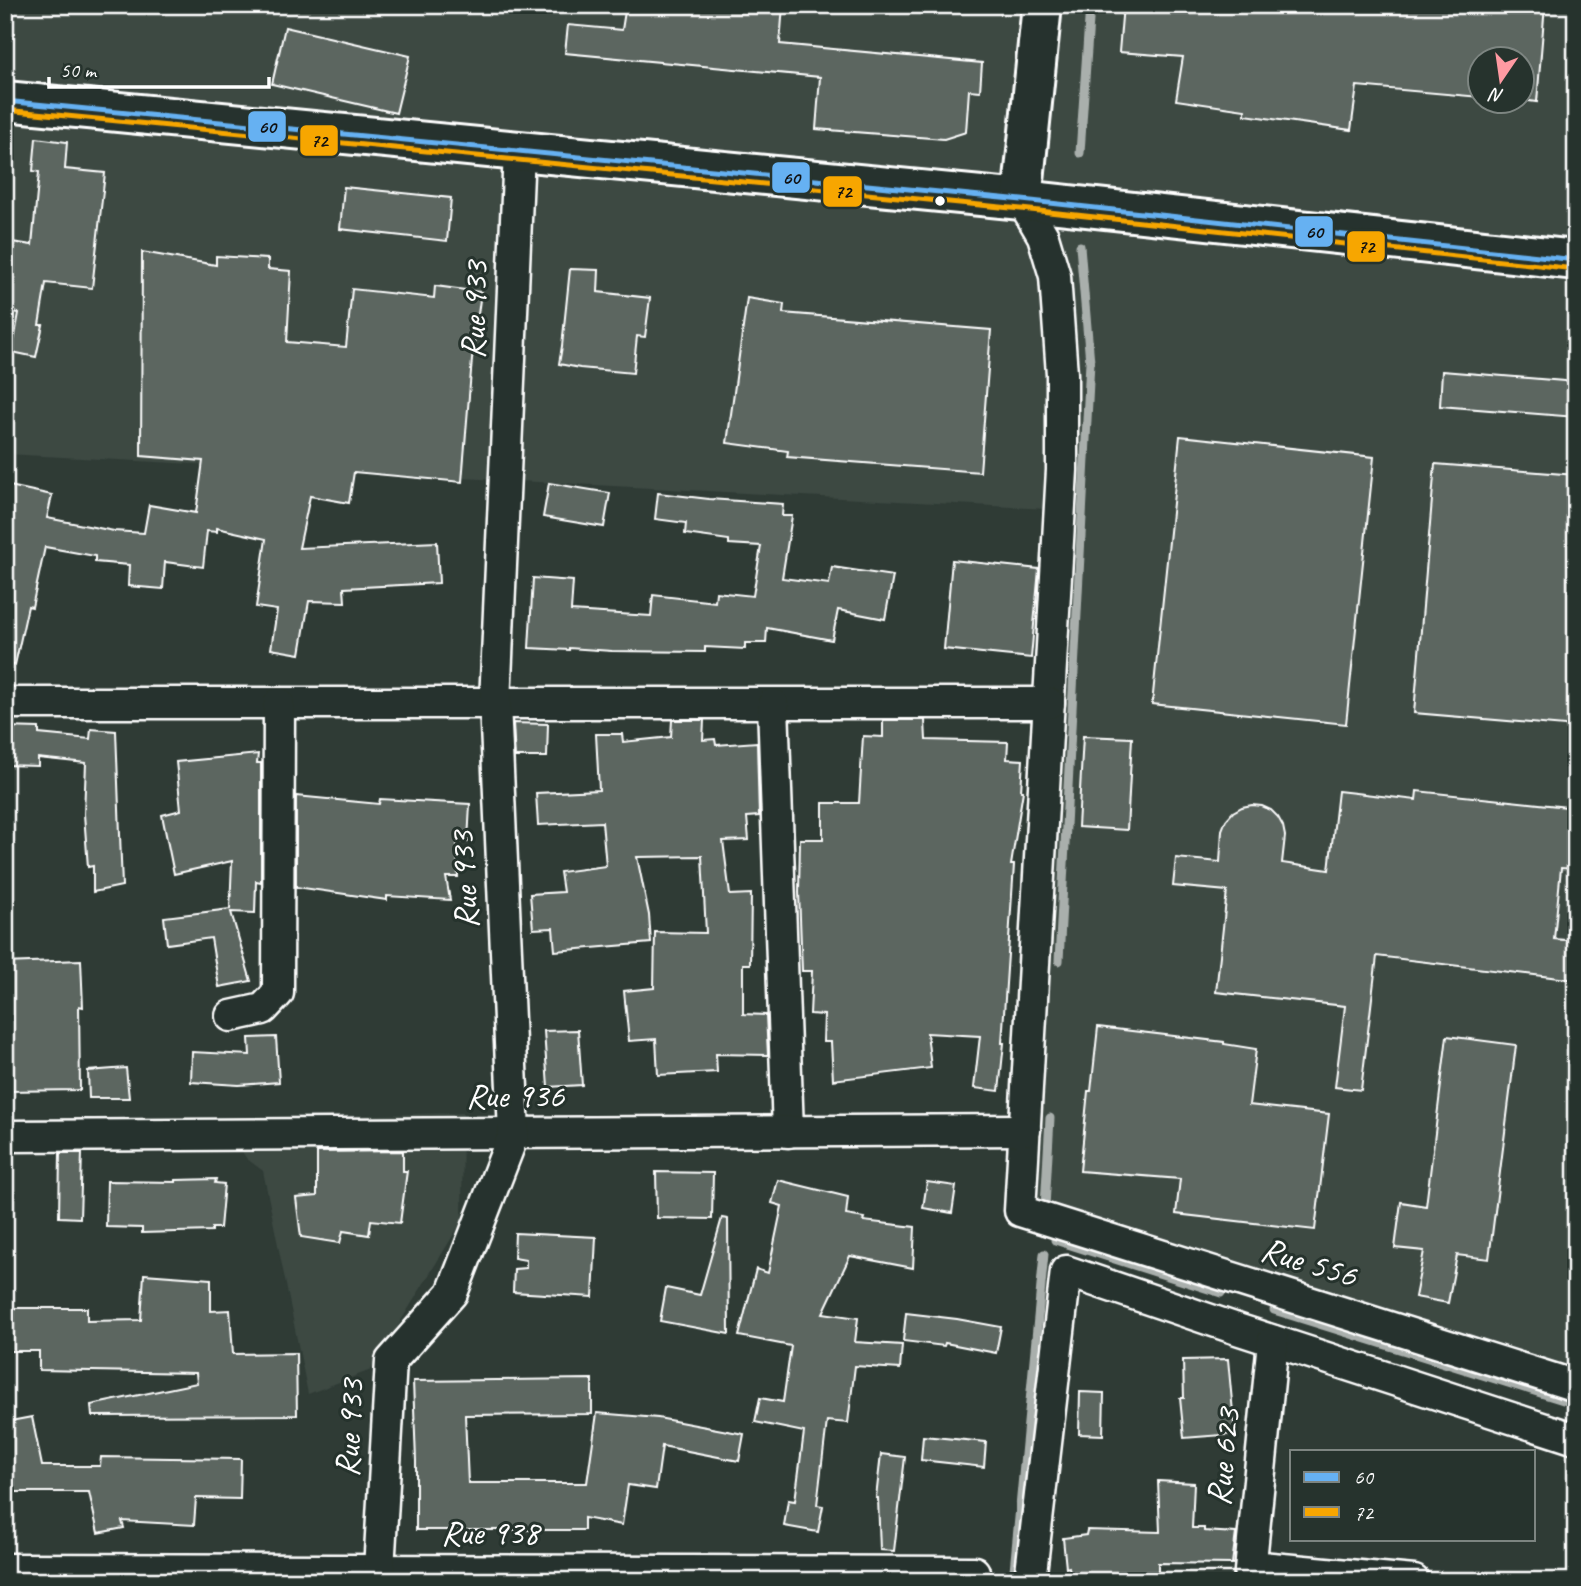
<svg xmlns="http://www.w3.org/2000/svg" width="1581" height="1586" font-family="Caveat,sans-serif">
	<rect width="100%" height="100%" fill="#2f3b35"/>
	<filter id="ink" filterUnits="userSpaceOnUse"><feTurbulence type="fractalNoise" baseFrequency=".0143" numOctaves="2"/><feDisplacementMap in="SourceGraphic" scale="14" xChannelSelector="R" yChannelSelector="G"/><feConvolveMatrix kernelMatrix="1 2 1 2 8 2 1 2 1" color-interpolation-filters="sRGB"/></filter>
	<g filter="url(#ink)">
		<g fill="#3c4842" fill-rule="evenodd">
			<path d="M5,5H1576V1378L1032,1210L1067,510L5,454ZM1480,60H1522V102H1480Z"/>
			<polygon points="463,1113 462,1221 371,1370 308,1394 263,1171 247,1159 218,1118"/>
		</g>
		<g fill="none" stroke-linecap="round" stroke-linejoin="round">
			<g stroke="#a9afac" stroke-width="9">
				<polyline points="1080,153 1090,5"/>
				<polyline points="1059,961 1090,362 1080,246"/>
				<polyline points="1045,1207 1050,1118"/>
				<polyline points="1055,1240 1221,1293"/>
				<polyline points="1274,1310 1576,1404"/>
				<polyline points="1013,1581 1044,1254"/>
			</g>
		</g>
		<g fill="#5b6661" stroke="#fff" stroke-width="2">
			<polygon points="626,5 783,5 780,44 982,63 980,91 969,90 966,132 944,139 816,129 820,77 565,53 568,25 622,30"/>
			<polygon points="1123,5 1545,5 1537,102 1522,100 1522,60 1480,60 1480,97 1357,86 1351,130 1245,115 1245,110 1176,100 1183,57 1119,52"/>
			<polygon points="285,27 410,56 396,113 272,84"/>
			<polygon points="36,138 67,142 65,169 105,173 92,288 46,283 39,325 43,325 36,357 12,352 19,313 5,311 5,241 32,245 39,172 33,171"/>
			<polygon points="344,187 451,198 447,241 340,229"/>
			<polygon points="142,252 216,265 216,256 268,259 268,269 291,271 287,342 346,347 352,289 434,298 435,286 481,292 472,359 462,482 354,472 349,503 310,496 299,548 437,542 439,583 344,588 345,602 309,601 300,654 271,649 277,610 256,607 266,539 217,528 217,532 207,531 203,567 165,562 163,589 128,586 129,565 95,562 95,556 45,547 32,607 28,606 15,665 5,664 5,485 52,495 47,518 114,531 144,533 149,505 196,513 203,461 141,456"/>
			<polygon points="570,269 599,270 598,292 650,298 645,337 637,336 633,373 580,368 559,364 562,346"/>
			<polygon points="747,298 784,304 783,313 991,330 980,472 787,457 788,451 727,443"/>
			<polygon points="1442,371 1576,382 1576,417 1440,406"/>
			<polygon points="1180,436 1374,457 1346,724 1152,704"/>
			<polygon points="1435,464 1576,475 1576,727 1414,713"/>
			<polygon points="549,483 610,493 604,527 543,517"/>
			<polygon points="658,493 709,499 783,504 782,516 792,516 782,578 829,584 832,567 893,576 885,619 838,610 832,640 767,628 766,643 745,643 745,649 705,647 705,652 612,651 569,648 569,650 529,648 533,578 573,581 571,611 651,616 653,595 715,602 716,592 753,596 761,546 729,544 729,540 685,534 686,523 655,519"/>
			<polygon points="952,560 1039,569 1031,658 944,649"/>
			<polygon points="672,720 704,720 703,740 715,739 716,745 757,742 759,816 747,817 749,840 723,841 730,895 751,894 750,964 743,964 743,1014 766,1015 768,1055 716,1054 717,1072 658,1075 656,1039 629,1041 624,991 654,988 655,932 706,933 702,856 637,857 649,915 651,943 555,951 553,928 533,929 530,894 563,892 560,872 606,866 602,822 538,825 536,793 599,790 596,734 622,734 623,742 671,737"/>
			<polygon points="883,720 925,720 926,740 1008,742 1007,759 1023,760 1021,791 1023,791 1011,865 1014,865 1002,1043 1004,1043 999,1091 974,1088 980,1036 927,1033 931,1068 833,1080 831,1042 823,1042 824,1015 810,1014 812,971 802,971 799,892 800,839 823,839 823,803 859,803 863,736 883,737"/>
			<polygon points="513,723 548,724 547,757 515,757"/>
			<polygon points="5,727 39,728 39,734 90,739 91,729 116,731 122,886 93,892 93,866 88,867 84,814 86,763 38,758 38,766 5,765"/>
			<polygon points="1083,736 1132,738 1127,830 1078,827"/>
			<polygon points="258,754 257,763 261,763 261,882 256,881 255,913 231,912 251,981 219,987 211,938 167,944 164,917 230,909 232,861 174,874 162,815 181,810 176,762"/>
			<polygon points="1338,791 1416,800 1417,791 1576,808 1576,869 1561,868 1554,939 1576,941 1576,980 1377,956 1361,1090 1335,1087 1345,1006 1216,992 1227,891 1173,886 1176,858 1220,862 1222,830 1226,820 1233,812 1242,807 1252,805 1262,806 1271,810 1278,817 1283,826 1285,836 1282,863 1329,870"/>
			<polygon points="296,796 379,804 380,799 470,804 468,842 457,841 458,877 446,877 450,900 387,896 387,900 296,887"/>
			<polygon points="81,960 83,1007 79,1006 80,1090 5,1091 5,963"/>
			<polygon points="1098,1027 1224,1042 1224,1044 1256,1049 1249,1105 1329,1114 1315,1230 1176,1214 1180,1179 1080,1171 1088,1091 1091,1091"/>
			<polygon points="578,1030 582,1085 548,1087 544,1031"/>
			<polygon points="1447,1036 1516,1045 1489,1259 1457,1255 1448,1303 1415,1297 1424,1251 1395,1248 1401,1202 1426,1206"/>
			<polygon points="276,1037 279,1082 239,1085 191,1082 192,1052 250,1055 249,1038"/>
			<polygon points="126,1068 129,1098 89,1098 88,1071"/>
			<polygon points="403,1151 403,1171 407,1171 400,1223 371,1220 369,1235 343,1231 340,1243 301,1237 296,1198 317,1196 317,1152"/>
			<polygon points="60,1153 82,1153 80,1218 59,1217"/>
			<polygon points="656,1172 713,1173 712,1219 657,1218"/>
			<polygon points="216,1179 215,1183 224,1184 220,1228 212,1228 212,1231 142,1233 142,1228 106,1227 107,1181 176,1182 176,1180"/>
			<polygon points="778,1180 848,1197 846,1215 864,1218 863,1221 915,1227 913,1268 850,1256 823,1313 858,1318 855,1342 902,1345 900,1369 855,1366 848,1423 827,1421 817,1505 823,1506 818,1532 784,1526 788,1500 795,1501 804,1432 755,1422 760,1398 783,1402 791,1346 739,1336 756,1269 768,1273 782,1206 772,1203"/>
			<polygon points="927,1182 956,1186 952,1213 923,1208"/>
			<polygon points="722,1218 728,1219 729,1334 660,1321 666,1288 700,1295"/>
			<polygon points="515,1233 596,1237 593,1297 513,1292 514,1269 526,1268 526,1260 514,1258"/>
			<polygon points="144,1274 211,1279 211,1311 230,1310 233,1354 296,1353 297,1415 92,1416 91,1405 197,1383 196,1373 39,1370 39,1351 5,1351 5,1308 87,1308 87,1321 141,1320"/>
			<polygon points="906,1313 957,1319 1001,1327 996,1353 945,1343 944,1346 903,1341"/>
			<polygon points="1228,1359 1235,1434 1184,1438 1180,1398 1184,1398 1183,1360"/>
			<polygon points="592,1379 592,1414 465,1415 468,1483 587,1483 597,1413 658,1418 744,1434 739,1461 662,1446 656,1489 628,1485 622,1525 584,1518 584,1530 416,1530 416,1461 413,1381"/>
			<polygon points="1080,1392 1104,1393 1103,1435 1079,1434"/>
			<polygon points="32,1417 42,1466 100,1466 101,1457 241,1459 240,1499 196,1498 194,1525 122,1521 124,1528 98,1533 89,1492 5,1492 5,1422"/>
			<polygon points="923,1436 986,1442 984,1467 921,1460"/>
			<polygon points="881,1454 905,1457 894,1551 880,1550 878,1498 876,1498"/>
			<polygon points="1158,1481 1194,1483 1192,1528 1204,1528 1204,1531 1236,1533 1232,1564 1158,1563 1158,1581 1072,1581 1069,1567 1066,1568 1063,1538 1086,1535 1087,1530 1160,1532"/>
		</g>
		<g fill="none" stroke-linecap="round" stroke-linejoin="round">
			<g stroke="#fff" stroke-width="35">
				<g id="street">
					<polyline points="1022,200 1043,236 1055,276 1062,374 1062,470 1020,1211 1576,1386"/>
					<polyline points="5,703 1049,703"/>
					<polyline points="773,704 788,1132"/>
					<polyline points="231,1016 263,1009 278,993 279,703"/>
					<polyline points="5,1136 1025,1130"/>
					<polyline points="1251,1566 1414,1581"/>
					<polyline points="5,1569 974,1572"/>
					<polyline points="379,1570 391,1361 452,1293 514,1133 495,703 519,151"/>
					<polyline points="1030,1581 1066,1271 1240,1330 1576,1439"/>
					<polyline points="1249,1581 1273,1341"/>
				</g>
			</g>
			<g stroke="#fff" stroke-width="44">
				<g id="secondary">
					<polyline points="5,101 1022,200 1576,260"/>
					<polyline points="1022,200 1042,5"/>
				</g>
			</g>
			<use href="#street" stroke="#26332d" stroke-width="30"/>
			<use href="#secondary" stroke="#26332d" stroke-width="38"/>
			<g stroke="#26332d" stroke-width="10">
				<polyline id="bus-1" points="5,101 1022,200 1576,260"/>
			</g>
			<g stroke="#26332d" stroke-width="10">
				<polyline id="bus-2" points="5,110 1021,209 1575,269"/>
			</g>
			<use href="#bus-1" stroke="#66b1f2" stroke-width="5"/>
			<use href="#bus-2" stroke="#f7a600" stroke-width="5"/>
		</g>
	</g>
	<circle fill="#fff" stroke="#26332d" stroke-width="2.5" cx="940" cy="201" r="6"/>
	<g text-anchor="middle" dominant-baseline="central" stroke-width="6" stroke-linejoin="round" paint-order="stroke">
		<g font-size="35" fill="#fff" stroke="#26332d">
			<text transform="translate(474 310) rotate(-88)">Rue 933</text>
			<text transform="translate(464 880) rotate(-93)">Rue 933</text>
			<text x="515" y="1095">Rue 936</text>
			<text transform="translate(1309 1262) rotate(17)">Rue 556</text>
			<text transform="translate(349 1428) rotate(-87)">Rue 933</text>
			<text transform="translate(1223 1457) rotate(-84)">Rue 623</text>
			<text x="490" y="1532">Rue 938</text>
		</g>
	</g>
	<g stroke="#26332d" stroke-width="2.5">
		<rect x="247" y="110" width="40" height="33" rx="7" fill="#66b1f2"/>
		<rect x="299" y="124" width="40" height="33" rx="7" fill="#f7a600"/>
		<rect x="771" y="161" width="40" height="33" rx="7" fill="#66b1f2"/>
		<rect x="822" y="175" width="41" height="33" rx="7" fill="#f7a600"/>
		<rect x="1294" y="215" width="40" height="33" rx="7" fill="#66b1f2"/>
		<rect x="1346" y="230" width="40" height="33" rx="7" fill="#f7a600"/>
	</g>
	<g font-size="19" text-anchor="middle" font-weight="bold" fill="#111">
		<text x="267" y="133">60</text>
		<text x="319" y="147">72</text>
		<text x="791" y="184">60</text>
		<text x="843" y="198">72</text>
		<text x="1314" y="238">60</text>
		<text x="1366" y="253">72</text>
	</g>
	<rect width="1581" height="1586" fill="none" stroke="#26332d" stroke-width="28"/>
	<rect x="14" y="14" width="1553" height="1558" fill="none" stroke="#fff" stroke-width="2.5" filter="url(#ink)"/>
	<rect x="1290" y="1450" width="245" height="91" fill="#26332d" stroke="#7d8581" stroke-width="2"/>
	<rect x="1304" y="1472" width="35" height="10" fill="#66b1f2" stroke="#7d8581" stroke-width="2"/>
	<text x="1354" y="1484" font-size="21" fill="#ffffff">60</text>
	<rect x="1304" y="1507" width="35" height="10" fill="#f7a600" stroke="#7d8581" stroke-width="2"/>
	<text x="1354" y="1520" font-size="21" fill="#ffffff">72</text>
	<g transform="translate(1501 80) rotate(193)"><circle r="33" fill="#26332d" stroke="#7d8581" stroke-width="2"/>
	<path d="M0-5L12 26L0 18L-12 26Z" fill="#ff9aa2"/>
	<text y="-10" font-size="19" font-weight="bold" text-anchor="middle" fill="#ffffff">N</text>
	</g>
	<path d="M49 77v10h220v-10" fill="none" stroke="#ffffff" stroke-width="3.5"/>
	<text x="60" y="77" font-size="21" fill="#ffffff" stroke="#26332d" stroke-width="5" paint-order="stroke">50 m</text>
</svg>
